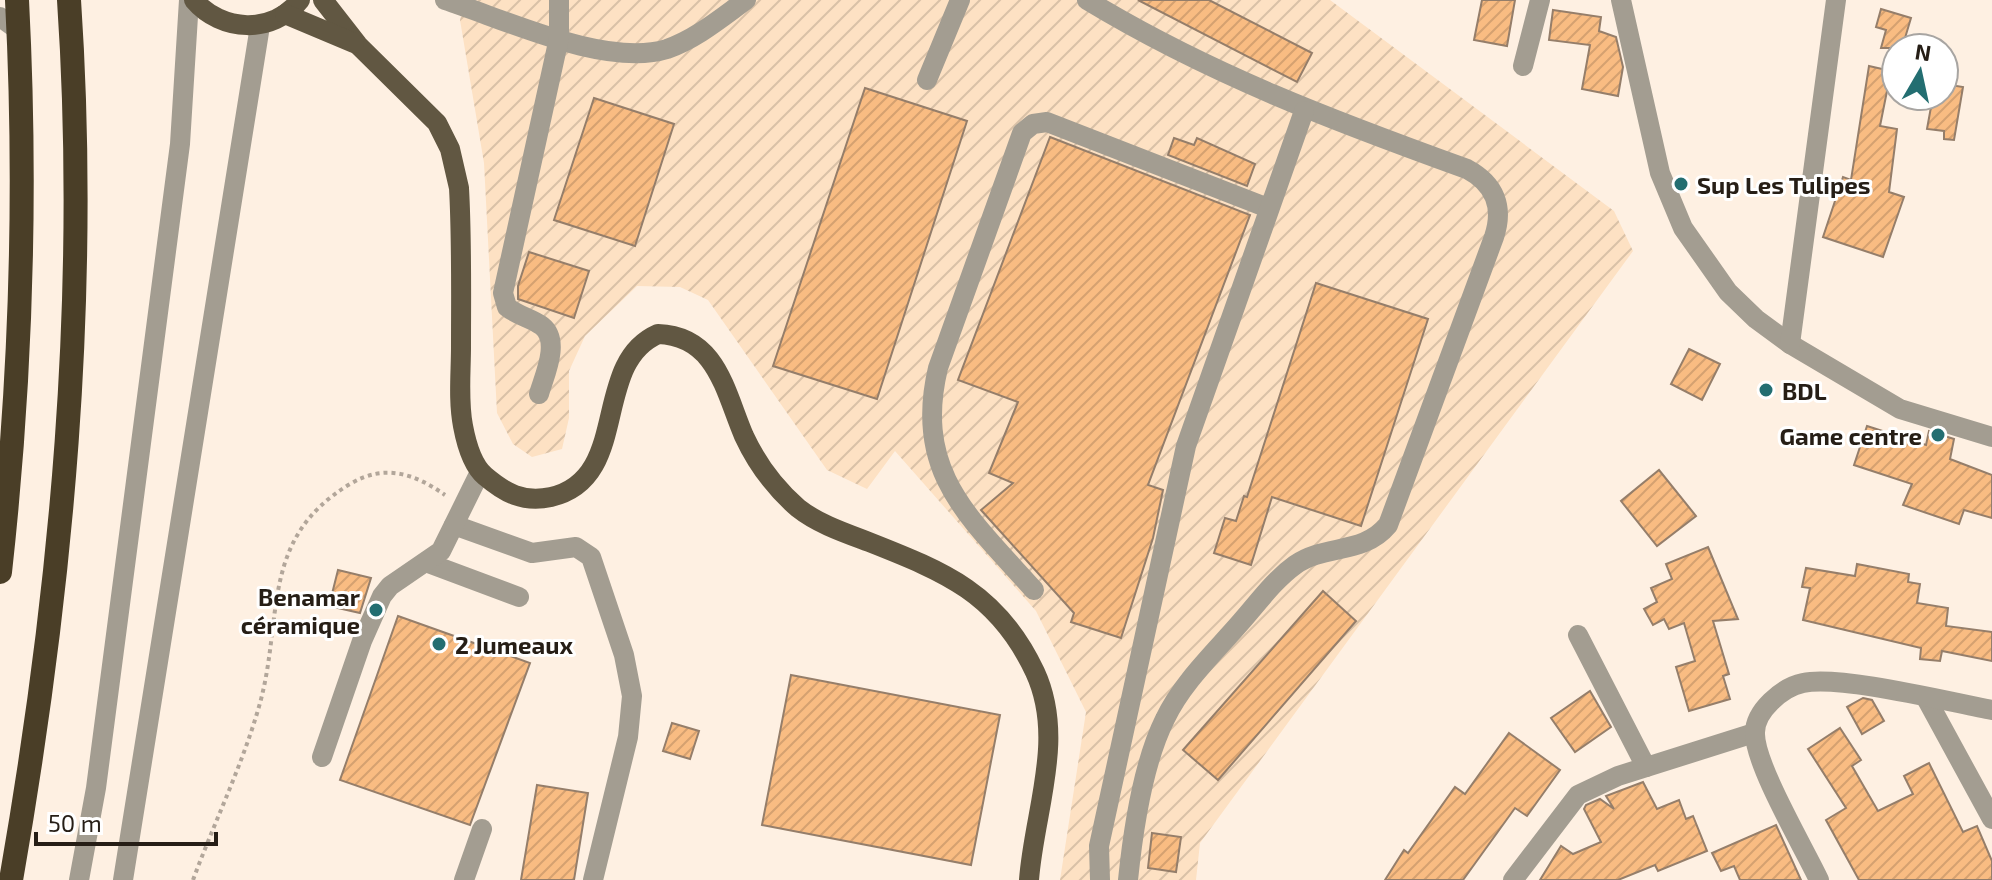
<svg xmlns="http://www.w3.org/2000/svg" width="1992" height="880" font-family="'Exo 2',sans-serif">
	<defs>
		<pattern id="industrial-furrows" width="10" height="10" patternUnits="userSpaceOnUse" patternTransform="scale(2)"><rect width="10" height="10" fill="#fde1c3"/><path d="M-1 1l2-2M0 10L10 0M9 11l2-2" fill="none" stroke="#d9c1a7"/></pattern>
		<pattern id="building-hatch" width="6" height="6" patternUnits="userSpaceOnUse" patternTransform="scale(2)"><rect width="6" height="6" fill="#f9bc82"/><path d="M-1 1l2-2M0 6l6-6M5 7l2-2" fill="none" stroke="#d5a170"/></pattern>
	</defs>
	<rect width="100%" height="100%" fill="#fef0e2"/>
	<polygon fill="url(#industrial-furrows)" points="465,0 1330,0 1614,211 1633,251 1200,843 1196,880 1060,880 1086,712 1036,611 895,451 867,489 827,470 708,300 680,287 637,286 585,336 569,371 569,418 562,449 532,457 513,444 497,413 484,163 460,20"/>
	<g fill="url(#building-hatch)" stroke="#957e6a" stroke-width="2">
		<polygon points="1138,0 1209,0 1312,53 1297,82"/>
		<polygon points="1482,0 1515,0 1507,46 1474,40"/>
		<polygon points="1881,9 1911,18 1902,48 1881,48 1886,30 1876,27"/>
		<polygon points="1553,10 1601,17 1599,31 1616,37 1623,67 1618,96 1582,89 1590,45 1549,40"/>
		<polygon points="1869,66 1891,71 1880,126 1897,129 1889,192 1904,197 1883,257 1823,237 1843,177 1851,180"/>
		<polygon points="1944,84 1963,87 1954,140 1944,139 1944,131 1927,129 1933,96 1944,96"/>
		<polygon points="865,88 967,121 877,399 773,366"/>
		<polygon points="594,98 674,124 635,246 554,220"/>
		<polygon points="1050,137 1250,215 1148,485 1163,490 1153,538 1121,638 1071,622 1074,613 981,510 1013,483 989,473 1018,402 958,380"/>
		<polygon points="1174,138 1194,145 1197,138 1255,164 1247,186 1168,155"/>
		<polygon points="529,252 589,271 574,318 518,299 518,286"/>
		<polygon points="1316,283 1428,319 1361,526 1272,497 1251,565 1214,553 1225,518 1236,521 1244,496 1247,497"/>
		<polygon points="1689,349 1720,364 1702,400 1671,384"/>
		<polygon points="1867,426 1926,445 1929,431 1954,439 1950,459 1992,475 1992,518 1964,510 1959,524 1903,505 1912,484 1854,465"/>
		<polygon points="1659,470 1696,516 1657,546 1621,501"/>
		<polygon points="1708,547 1738,619 1713,621 1729,674 1723,676 1730,699 1689,711 1676,667 1695,661 1684,623 1669,629 1664,619 1653,625 1644,609 1657,602 1651,588 1672,579 1666,564"/>
		<polygon points="1857,564 1909,574 1908,582 1920,584 1917,603 1948,608 1946,626 1992,632 1992,661 1942,651 1940,661 1920,659 1921,648 1803,620 1810,588 1802,587 1806,568 1855,576"/>
		<polygon points="338,570 371,578 360,613 329,606"/>
		<polygon points="1323,591 1356,621 1218,780 1183,750"/>
		<polygon points="398,616 530,663 470,825 340,780"/>
		<polygon points="791,675 1000,715 971,865 762,825"/>
		<polygon points="1590,691 1611,727 1575,752 1551,718"/>
		<polygon points="1863,698 1872,700 1884,721 1862,734 1847,707"/>
		<polygon points="672,723 699,731 690,759 663,751"/>
		<polygon points="1840,728 1861,760 1852,766 1878,811 1913,794 1904,776 1929,763 1963,832 1977,826 1992,861 1992,880 1859,880 1826,820 1846,808 1808,749"/>
		<polygon points="1509,733 1560,770 1527,816 1515,808 1463,880 1385,880 1404,850 1408,853 1455,787 1465,794"/>
		<polygon points="1643,782 1657,809 1679,800 1686,819 1693,816 1707,851 1658,871 1655,865 1618,880 1540,880 1561,846 1573,854 1601,842 1584,809 1586,805 1600,799 1614,809 1606,796"/>
		<polygon points="537,785 588,793 574,880 521,880"/>
		<polygon points="1776,825 1801,880 1740,880 1734,866 1721,871 1712,853"/>
		<polygon points="1152,833 1181,837 1176,872 1148,868"/>
	</g>
	<g fill="none" stroke-linecap="round" stroke-linejoin="round">
		<path stroke="#b2a69a" stroke-width="4" stroke-dasharray="4 4" stroke-linecap="butt" d="M193,880C214,823 241,768 258,710C285,621 257,540 350,484C385,463 415,474 445,495"/>
		<g stroke="#a39d91" stroke-width="20">
			<path d="M445,0C504,19 606,68 667,49C696,39 721,18 746,0"/>
			<path d="M1087,0C1209,74 1334,121 1467,169C1495,184 1504,207 1494,237L1388,525C1363,555 1325,544 1295,565C1274,580 1257,604 1240,623C1214,653 1182,683 1165,719C1143,763 1133,831 1128,880"/>
			<polyline points="1621,0 1660,173 1683,228 1728,292 1756,319 1790,344 1900,409 1992,437"/>
			<polyline points="0,17 18,30"/>
			<polyline points="1523,66 1540,0"/>
			<polyline points="927,80 960,0"/>
			<polyline points="1790,344 1836,0"/>
			<path d="M539,394C544,376 561,341 542,326C531,318 518,316 507,307L503,293L559,38V0"/>
			<polyline points="454,525 532,553 576,547 591,557 624,655 632,696 628,737 593,880"/>
			<polyline points="428,563 519,597"/>
			<path d="M1034,590C970,518 913,473 938,368L1022,133L1033,124L1047,122L1268,208"/>
			<polyline points="1578,635 1646,767"/>
			<polyline points="1926,698 1992,819"/>
			<polyline points="322,757 362,641 382,596 390,586 441,551 480,472"/>
			<polyline points="79,880 96,788 180,144 189,0"/>
			<polyline points="123,880 260,26"/>
			<polyline points="464,880 482,829"/>
			<polyline points="1100,880 1099,846 1186,446 1304,111"/>
			<polyline points="1513,880 1578,795 1618,776 1754,733"/>
			<path d="M1819,880C1804,848 1755,765 1755,734C1754,711 1783,687 1803,683C1841,675 1949,702 1992,710"/>
		</g>
		<g stroke="#615742" stroke-width="20">
			<path d="M194,0C221,32 273,35 300,0"/>
			<path d="M323,0L358,45L437,123L450,149L459,188C462,241 461,294 461,347C461,373 458,400 463,426C466,442 472,465 485,476C505,493 523,503 551,497C632,478 590,364 658,334C717,336 725,392 744,436C757,464 775,488 798,508C818,524 845,533 869,542C945,572 998,593 1035,672C1066,739 1034,811 1029,880"/>
			<polyline points="285,14 354,43"/>
		</g>
		<g stroke="#4a3e27" stroke-width="24">
			<path d="M0,572C21,382 27,191 17,0"/>
			<path d="M11,880C62,589 89,296 69,0"/>
		</g>
	</g>
	<g fill="#236e71" stroke="#fff" stroke-width="3">
		<circle cx="1681" cy="184" r="8"/>
		<circle cx="1766" cy="390" r="8"/>
		<circle cx="1938" cy="435" r="8"/>
		<circle cx="376" cy="610" r="8"/>
		<circle cx="439" cy="644" r="8"/>
	</g>
	<g text-anchor="middle" dominant-baseline="central" stroke-width="6" stroke-linejoin="round" paint-order="stroke">
		<g font-size="24" font-weight="bold" fill="#261e16" stroke="#fff" text-anchor="start">
			<text x="1697" y="184">Sup Les Tulipes</text>
			<text x="1782" y="390">BDL</text>
			<text x="1922" y="435" text-anchor="end">Game centre</text>
			<text x="360" y="596" text-anchor="end">Benamar<tspan x="360" dy="28">céramique</tspan></text>
			<text x="455" y="644">2 Jumeaux</text>
		</g>
	</g>
	<g transform="translate(1920 72) rotate(9)"><circle r="38" fill="#ffffff" stroke="#a8a5a2" stroke-width="2"/>
	<path d="M0-6L14 30L0 20L-14 30Z" fill="#236e71"/>
	<text y="-12" font-size="22" font-weight="bold" text-anchor="middle" fill="#261e16">N</text>
	</g>
	<path d="M36 832v12h180v-12" fill="none" stroke="#261e16" stroke-width="4"/>
	<text x="48" y="832" font-size="24" fill="#261e16" stroke="#ffffff" stroke-width="6" paint-order="stroke">50 m</text>
</svg>
